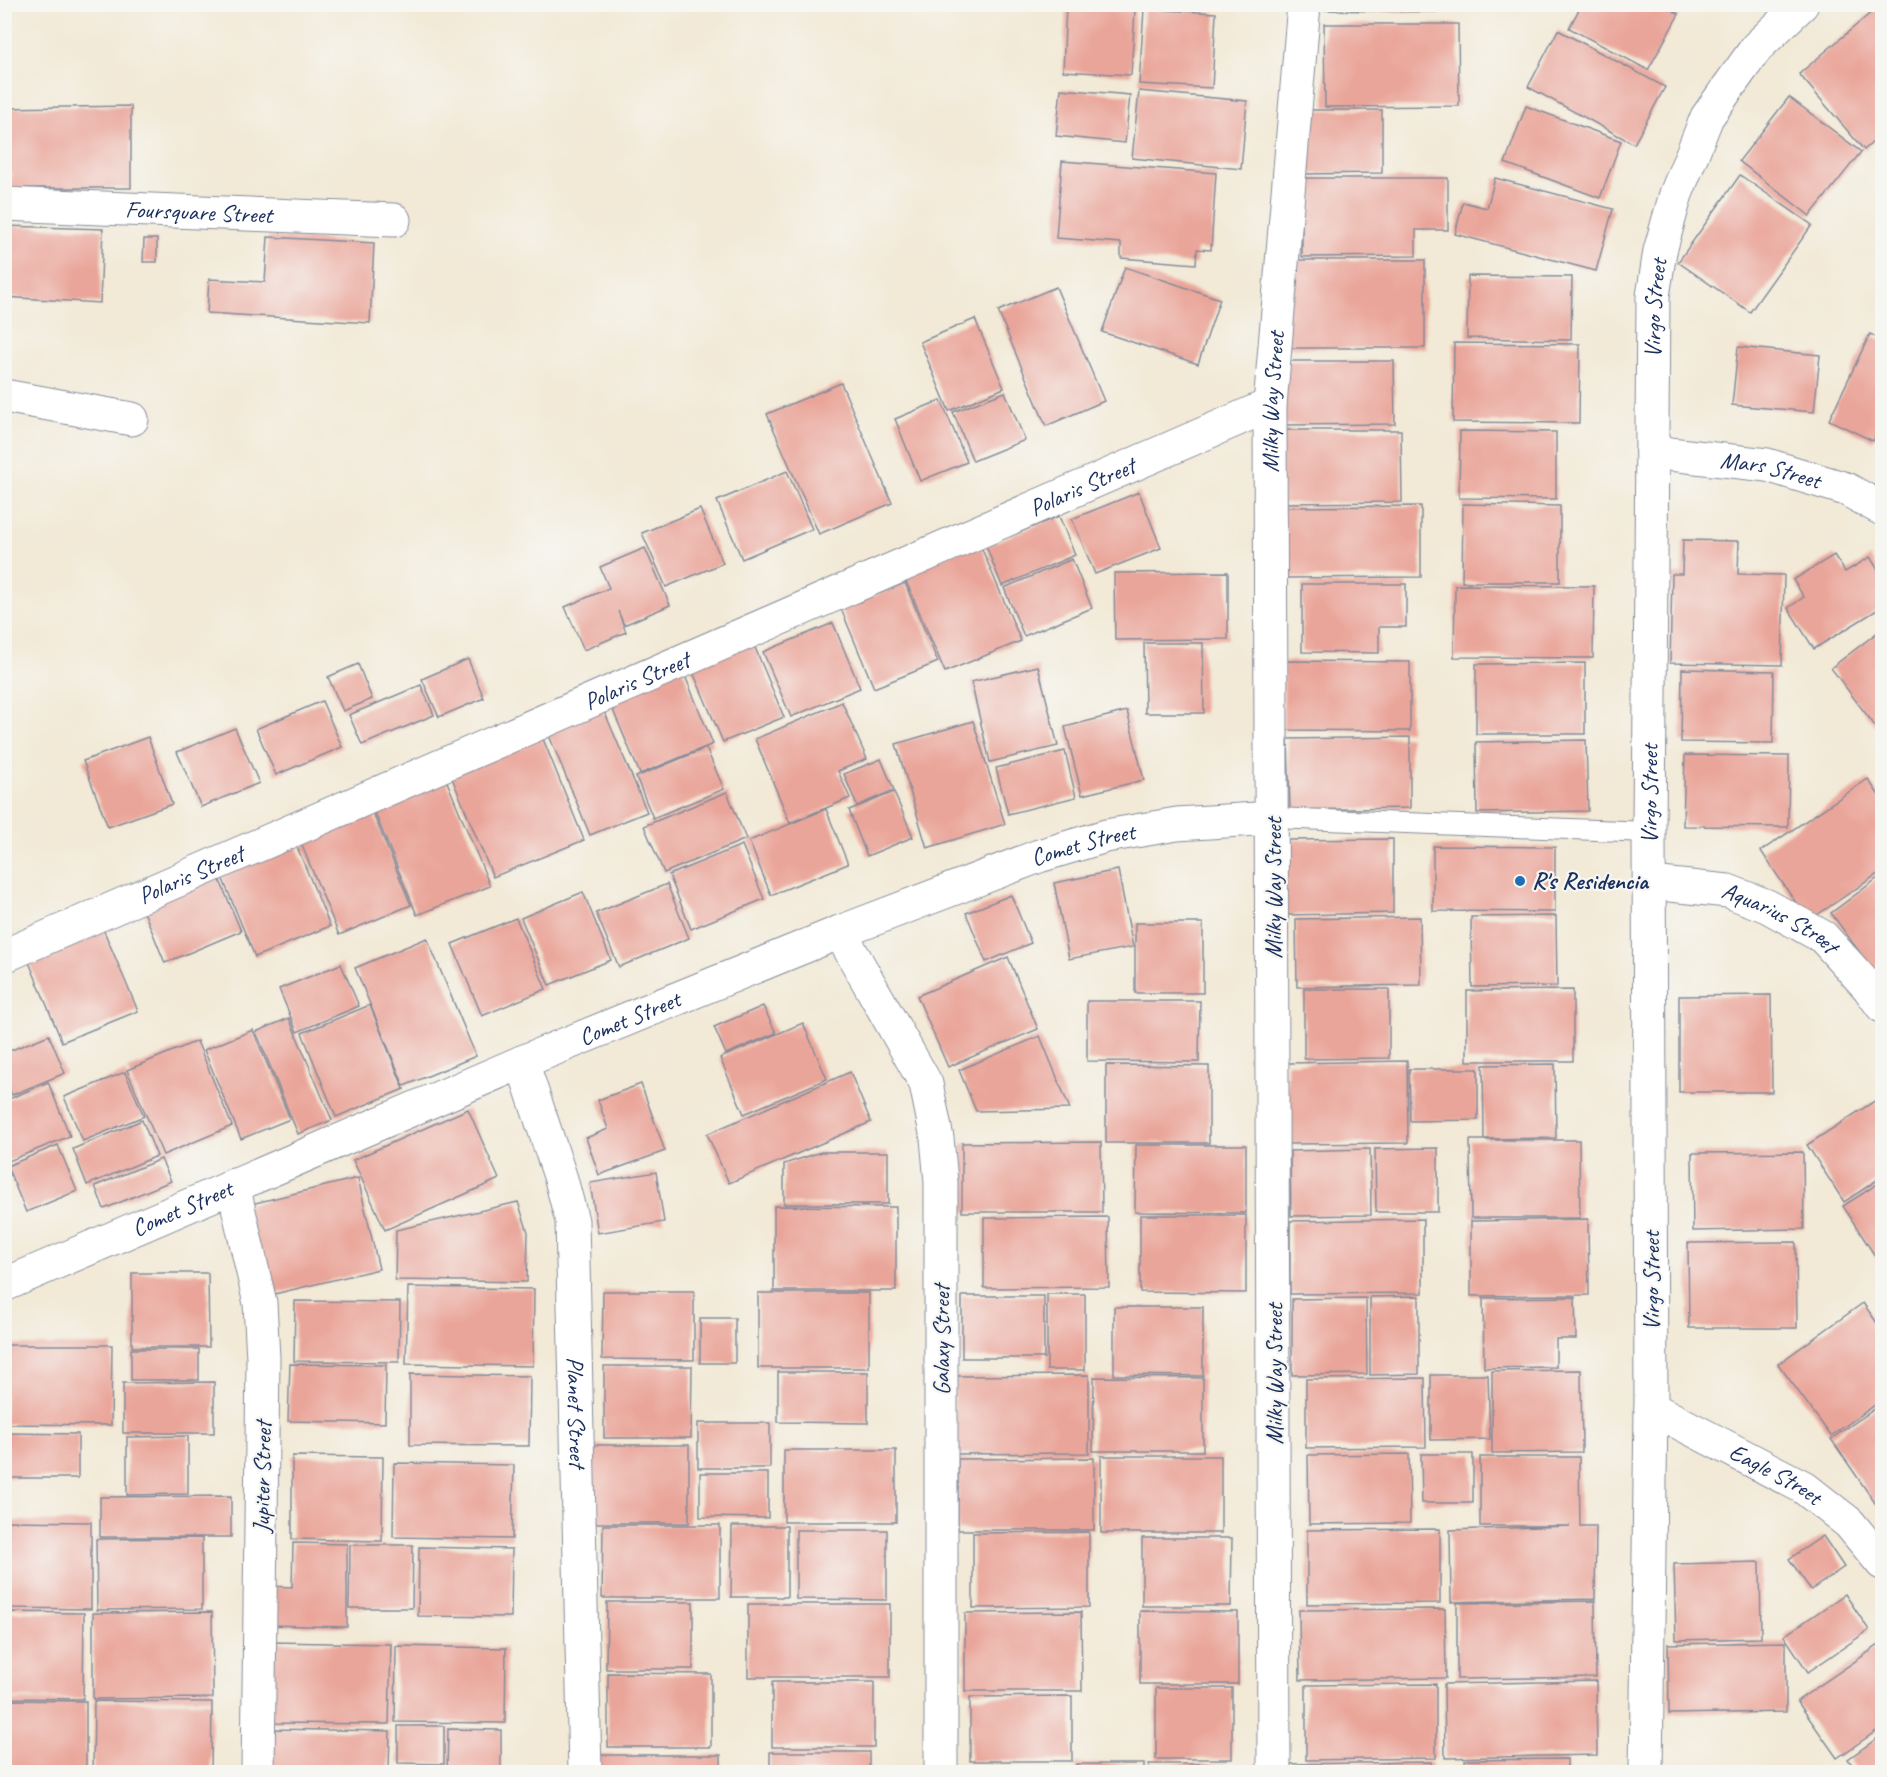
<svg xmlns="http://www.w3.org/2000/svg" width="1887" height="1777" font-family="Caveat,sans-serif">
	<rect width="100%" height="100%" fill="#f6f6f2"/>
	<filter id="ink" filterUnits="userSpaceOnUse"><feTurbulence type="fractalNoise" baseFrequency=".0167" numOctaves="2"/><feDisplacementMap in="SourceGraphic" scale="12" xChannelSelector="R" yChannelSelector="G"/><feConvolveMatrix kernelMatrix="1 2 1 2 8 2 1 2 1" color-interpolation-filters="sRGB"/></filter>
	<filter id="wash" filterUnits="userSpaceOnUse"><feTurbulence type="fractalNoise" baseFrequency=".008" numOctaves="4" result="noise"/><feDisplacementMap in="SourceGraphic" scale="24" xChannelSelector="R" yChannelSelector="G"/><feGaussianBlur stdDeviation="1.35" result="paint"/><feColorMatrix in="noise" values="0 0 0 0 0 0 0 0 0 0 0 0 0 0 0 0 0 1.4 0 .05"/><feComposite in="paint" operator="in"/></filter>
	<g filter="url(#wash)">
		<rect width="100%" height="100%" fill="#f2e9d6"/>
		<g id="blocks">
			<g fill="#eaa59a">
				<polygon points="1321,4 1437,4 1437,12 1321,10"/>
				<polygon points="1582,4 1661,4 1679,14 1648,70 1569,28"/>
				<polygon points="1880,5 1882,5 1882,134 1864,150 1799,74"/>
				<polygon points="1066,6 1135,10 1131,75 1063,71"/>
				<polygon points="1144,9 1216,13 1212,88 1139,84"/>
				<polygon points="1324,24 1458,24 1459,106 1325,107"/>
				<polygon points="1558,30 1665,87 1634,144 1528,87"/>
				<polygon points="1061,89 1130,95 1125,143 1056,136"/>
				<polygon points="1139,91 1247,101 1241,169 1132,158"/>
				<polygon points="1789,97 1861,152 1810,216 1739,161"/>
				<polygon points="131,106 131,188 11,188 11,172 4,171 4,108"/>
				<polygon points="1526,106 1621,141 1600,198 1505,163"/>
				<polygon points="1300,110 1382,110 1382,173 1300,174"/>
				<polygon points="1062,161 1216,173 1211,250 1197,249 1196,264 1121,258 1121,243 1056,238"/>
				<polygon points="1740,175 1812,225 1750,312 1678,262"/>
				<polygon points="1302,178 1448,178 1448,230 1416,230 1416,256 1302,257"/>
				<polygon points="1495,178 1613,209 1596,271 1455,234 1463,202 1487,208"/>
				<polygon points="4,226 103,229 100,303 4,297"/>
				<polygon points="268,237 374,243 370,323 207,313 209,279 265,282"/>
				<polygon points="144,239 157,239 157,262 143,262"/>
				<polygon points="1285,260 1425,260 1425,348 1286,348"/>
				<polygon points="1125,267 1220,299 1198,364 1102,332"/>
				<polygon points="1468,276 1572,277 1571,340 1467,338"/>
				<polygon points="1056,287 1104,401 1046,426 998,311"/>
				<polygon points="975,319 1004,388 949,411 920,342"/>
				<polygon points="1870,334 1882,340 1882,433 1878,431 1873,441 1829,420"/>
				<polygon points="1454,343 1580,344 1579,423 1453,422"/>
				<polygon points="1738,347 1820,355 1814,412 1732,405"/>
				<polygon points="1279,361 1394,361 1395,424 1280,425"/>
				<polygon points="841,383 892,503 819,534 767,414"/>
				<polygon points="1005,392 1025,440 973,461 953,412"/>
				<polygon points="941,400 967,462 920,481 895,419"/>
				<polygon points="1281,430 1401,430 1402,502 1282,503"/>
				<polygon points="1460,431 1556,432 1556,499 1459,498"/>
				<polygon points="787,471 812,529 742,559 717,501"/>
				<polygon points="1139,492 1161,548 1095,574 1072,519"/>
				<polygon points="1463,504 1560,506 1560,582 1462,582"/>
				<polygon points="1421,506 1421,577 1279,578 1278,507"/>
				<polygon points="700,509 723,563 666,587 642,533"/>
				<polygon points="1059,516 1075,555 1002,586 986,546"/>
				<polygon points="1683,540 1739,541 1738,574 1784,575 1782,665 1670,663 1672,574 1682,574"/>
				<polygon points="979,542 1021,641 945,672 903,574"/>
				<polygon points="645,548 670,605 624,625 618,611 626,632 584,650 565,607 609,588 600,567"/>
				<polygon points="1834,555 1845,572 1870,557 1882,576 1882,607 1814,649 1788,608 1804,597 1793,580"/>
				<polygon points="1072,559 1092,608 1024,636 1004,588"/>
				<polygon points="1228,572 1228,639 1115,640 1114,573"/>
				<polygon points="905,583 938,662 874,688 841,609"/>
				<polygon points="1302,584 1406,584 1406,627 1379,627 1379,653 1302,652"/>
				<polygon points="1455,585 1594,586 1593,658 1454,657"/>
				<polygon points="833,623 860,688 791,717 763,652"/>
				<polygon points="1882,629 1882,720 1875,726 1831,668"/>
				<polygon points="751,638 784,717 723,742 689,663"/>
				<polygon points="1144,643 1203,643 1204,713 1145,713"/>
				<polygon points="468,659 484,698 439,717 422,679"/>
				<polygon points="1284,661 1410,662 1410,731 1283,730"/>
				<polygon points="1585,663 1585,734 1476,734 1476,664"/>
				<polygon points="358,664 372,699 343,711 328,677"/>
				<polygon points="681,666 713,744 640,774 607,696"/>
				<polygon points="1038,666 1058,746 990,762 971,682"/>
				<polygon points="1682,669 1774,671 1773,743 1681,742"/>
				<polygon points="421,685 434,715 362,745 349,715"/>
				<polygon points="322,701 342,747 276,775 256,729"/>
				<polygon points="842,702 867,759 838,771 850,798 790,823 755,739"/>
				<polygon points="602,706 647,812 590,835 546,728"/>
				<polygon points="1127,711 1144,780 1082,795 1065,727"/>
				<polygon points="973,721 1005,824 927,848 896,744"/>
				<polygon points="235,728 259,783 201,807 177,752"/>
				<polygon points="539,729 584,840 493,877 447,766"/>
				<polygon points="148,737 172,804 108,827 83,761"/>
				<polygon points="1410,737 1410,808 1290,810 1288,739"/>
				<polygon points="1586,740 1588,811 1477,813 1476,742"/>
				<polygon points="706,748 724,789 653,818 636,777"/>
				<polygon points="1065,751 1076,797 1008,814 996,768"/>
				<polygon points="1685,755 1789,756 1788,827 1683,826"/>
				<polygon points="881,759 894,790 857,806 844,774"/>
				<polygon points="443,772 490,886 417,915 370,801"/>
				<polygon points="1868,779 1882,800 1882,871 1808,921 1761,851"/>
				<polygon points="727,792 746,839 664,873 644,826"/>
				<polygon points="894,792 913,837 867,856 849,810"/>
				<polygon points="370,806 411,905 339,935 298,836"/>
				<polygon points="826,809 848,864 771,895 749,841"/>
				<polygon points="292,835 330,926 255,957 217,865"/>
				<polygon points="1393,839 1393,913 1286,915 1285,840"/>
				<polygon points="742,845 764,899 691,929 669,875"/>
				<polygon points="1433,846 1555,847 1555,912 1433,911"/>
				<polygon points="1118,870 1133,947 1069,959 1054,883"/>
				<polygon points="216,871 241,931 165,963 140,902"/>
				<polygon points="1882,875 1882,983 1831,913"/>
				<polygon points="667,884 689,938 619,967 596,913"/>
				<polygon points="583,892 611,960 549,985 521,918"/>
				<polygon points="1011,895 1031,943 986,962 966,913"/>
				<polygon points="1556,916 1557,986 1472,987 1471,917"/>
				<polygon points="1420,917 1421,985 1297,987 1296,919"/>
				<polygon points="516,918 546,989 482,1016 452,944"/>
				<rect x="1135" y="923" width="68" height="70"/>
				<polygon points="101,924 138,1011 62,1042 26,955"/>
				<polygon points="427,938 476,1056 404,1086 355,968"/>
				<polygon points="1008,957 1038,1029 948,1067 917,996"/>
				<polygon points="341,964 359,1006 297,1032 279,989"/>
				<polygon points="1304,989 1389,989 1389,1058 1304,1059"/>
				<polygon points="1573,990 1573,1061 1467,1061 1467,991"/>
				<polygon points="1771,995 1772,1092 1679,1092 1679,996"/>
				<polygon points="1087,1001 1200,1001 1199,1062 1087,1061"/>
				<polygon points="370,1005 404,1089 336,1117 302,1033"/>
				<polygon points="763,1006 776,1033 726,1054 714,1027"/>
				<polygon points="289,1018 332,1120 298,1134 256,1032"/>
				<polygon points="803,1023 827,1079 744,1114 720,1058"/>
				<polygon points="253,1030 290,1119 241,1139 204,1050"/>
				<polygon points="49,1035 65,1073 12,1095 4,1077 4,1053"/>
				<polygon points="1040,1036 1070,1109 976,1111 959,1070"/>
				<polygon points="197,1041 232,1126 163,1155 127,1070"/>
				<polygon points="1407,1061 1408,1143 1288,1144 1287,1063"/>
				<polygon points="1555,1064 1556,1138 1484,1139 1483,1065"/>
				<polygon points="1106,1065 1209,1066 1209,1143 1106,1143"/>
				<polygon points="1409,1069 1478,1069 1478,1120 1410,1121"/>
				<polygon points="125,1072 144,1116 83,1141 64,1097"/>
				<polygon points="850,1072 871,1122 729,1183 707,1134"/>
				<polygon points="48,1082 70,1136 4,1163 4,1101"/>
				<polygon points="641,1084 665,1151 599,1175 586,1138 608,1129 598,1100"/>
				<polygon points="1876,1100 1882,1110 1882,1177 1844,1202 1807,1145"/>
				<polygon points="468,1109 499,1179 385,1230 353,1160"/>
				<polygon points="142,1120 157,1156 87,1185 73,1149"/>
				<polygon points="1470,1140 1579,1140 1580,1218 1471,1218"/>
				<polygon points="1101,1142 1102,1212 962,1212 962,1143"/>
				<polygon points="58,1145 77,1191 26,1212 7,1166"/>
				<polygon points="1136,1145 1246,1145 1246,1213 1135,1212"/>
				<polygon points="1438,1148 1438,1212 1376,1212 1375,1149"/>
				<polygon points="1370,1149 1371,1215 1291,1216 1290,1151"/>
				<polygon points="821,1152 888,1152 888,1204 784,1204 784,1164"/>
				<polygon points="1803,1152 1804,1229 1693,1231 1692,1153"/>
				<polygon points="161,1159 171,1181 104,1209 95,1186"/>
				<polygon points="656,1172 664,1222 598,1233 590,1183"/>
				<polygon points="358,1178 379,1269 266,1296 243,1206"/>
				<polygon points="1882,1181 1882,1267 1843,1206"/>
				<polygon points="518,1202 528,1232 527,1282 395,1280 396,1230"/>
				<polygon points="774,1206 896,1207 896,1291 774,1291"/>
				<polygon points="1140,1215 1246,1215 1246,1293 1140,1292"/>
				<polygon points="1108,1217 1109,1287 984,1288 984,1218"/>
				<polygon points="1423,1219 1423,1293 1290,1294 1290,1221"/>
				<polygon points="1588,1219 1589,1295 1471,1296 1471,1221"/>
				<polygon points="1796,1242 1797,1328 1689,1328 1688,1243"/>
				<polygon points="132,1273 208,1273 209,1347 132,1347"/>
				<polygon points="408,1287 534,1289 533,1366 406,1364"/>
				<polygon points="603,1291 694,1291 694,1360 602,1359"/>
				<rect x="758" y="1293" width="111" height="75"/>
				<rect x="1047" y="1294" width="38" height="76"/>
				<rect x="962" y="1296" width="82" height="62"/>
				<polygon points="1419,1296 1419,1374 1370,1375 1370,1297"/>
				<polygon points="1575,1297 1576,1339 1556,1339 1556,1367 1484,1368 1483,1298"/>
				<polygon points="1366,1298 1367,1374 1292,1375 1292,1299"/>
				<polygon points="295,1301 400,1302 399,1362 294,1361"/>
				<polygon points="1863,1303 1882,1330 1882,1400 1831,1436 1778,1364"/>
				<polygon points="1114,1307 1203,1307 1203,1376 1114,1375"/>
				<rect x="700" y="1318" width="35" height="45"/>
				<polygon points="5,1345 112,1345 111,1425 5,1424"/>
				<rect x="131" y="1349" width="68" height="31"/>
				<polygon points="290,1364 386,1365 385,1423 288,1421"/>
				<polygon points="604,1366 692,1366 691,1438 604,1438"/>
				<polygon points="1581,1370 1582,1452 1492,1453 1492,1371"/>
				<polygon points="778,1372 868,1372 868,1423 778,1422"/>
				<polygon points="410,1374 530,1376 529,1446 410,1445"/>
				<polygon points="1089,1375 1089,1453 954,1454 954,1376"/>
				<polygon points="1431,1375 1488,1375 1490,1439 1431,1440"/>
				<polygon points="1094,1377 1203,1378 1203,1451 1093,1451"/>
				<polygon points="1425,1378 1426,1447 1306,1448 1306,1379"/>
				<polygon points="214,1382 214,1433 123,1433 123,1383"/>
				<polygon points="1882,1404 1882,1513 1831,1439"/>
				<rect x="698" y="1423" width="72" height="45"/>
				<polygon points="4,1433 78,1434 78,1478 4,1478"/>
				<polygon points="188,1436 188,1494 127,1495 127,1437"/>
				<rect x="593" y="1445" width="96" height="78"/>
				<rect x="784" y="1450" width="112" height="72"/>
				<polygon points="1409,1454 1410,1523 1309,1524 1308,1455"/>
				<polygon points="1421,1454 1473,1454 1473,1503 1422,1503"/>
				<polygon points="292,1456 383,1457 382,1541 292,1539"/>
				<rect x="1101" y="1456" width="120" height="77"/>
				<polygon points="1480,1457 1579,1457 1580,1526 1596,1526 1595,1599 1451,1602 1450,1530 1570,1526 1480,1526"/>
				<polygon points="1094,1458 1094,1530 958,1530 958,1459"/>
				<polygon points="394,1463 514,1465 512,1539 393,1537"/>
				<polygon points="700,1473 768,1473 768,1518 700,1517"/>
				<polygon points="231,1496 231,1537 100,1537 100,1497"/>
				<polygon points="4,1521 91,1522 91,1609 4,1608"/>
				<polygon points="603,1525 720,1525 720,1598 602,1598"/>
				<polygon points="732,1526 787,1526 787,1597 731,1597"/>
				<polygon points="1440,1529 1440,1603 1307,1604 1307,1530"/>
				<polygon points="796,1530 887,1530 887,1600 796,1599"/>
				<polygon points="1089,1532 1089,1607 973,1608 973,1533"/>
				<polygon points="1823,1536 1844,1567 1811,1590 1789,1559"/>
				<polygon points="202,1538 202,1609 97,1610 96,1539"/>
				<polygon points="1142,1538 1232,1538 1231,1606 1142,1606"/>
				<polygon points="293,1543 347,1544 347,1627 266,1625 266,1586 292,1587"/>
				<polygon points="350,1545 413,1545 412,1608 349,1608"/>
				<polygon points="419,1547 512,1549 511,1617 418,1616"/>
				<polygon points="1760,1562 1761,1638 1676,1640 1674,1564"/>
				<polygon points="1845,1594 1869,1630 1808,1672 1784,1636"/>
				<polygon points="1595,1601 1596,1677 1457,1679 1457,1603"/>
				<polygon points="607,1602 693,1602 693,1669 606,1669"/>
				<rect x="748" y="1604" width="142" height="73"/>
				<polygon points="1445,1609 1446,1678 1300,1680 1299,1610"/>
				<polygon points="1140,1611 1238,1612 1238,1684 1140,1684"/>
				<polygon points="4,1612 84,1613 83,1699 4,1698"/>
				<polygon points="212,1612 213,1698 93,1699 93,1613"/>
				<polygon points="1081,1612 1082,1691 965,1691 965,1613"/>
				<polygon points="270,1642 391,1644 389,1724 269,1723"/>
				<polygon points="1786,1642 1786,1712 1669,1714 1668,1644"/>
				<polygon points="1882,1643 1882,1727 1837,1758 1797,1701"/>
				<polygon points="396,1646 506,1648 505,1723 395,1722"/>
				<polygon points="608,1673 711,1674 711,1747 608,1747"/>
				<polygon points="1596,1681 1597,1755 1445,1758 1444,1684"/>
				<rect x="772" y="1682" width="102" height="65"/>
				<polygon points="1436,1684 1436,1758 1306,1760 1306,1685"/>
				<rect x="1156" y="1688" width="76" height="71"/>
				<polygon points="1072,1696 1072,1761 970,1761 970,1697"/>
				<polygon points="4,1700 86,1701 86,1772 4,1772"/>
				<polygon points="94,1701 212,1702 211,1772 93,1772"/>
				<polygon points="398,1726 444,1726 444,1764 398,1763"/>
				<polygon points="268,1729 390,1731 389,1772 268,1772"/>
				<polygon points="448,1729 501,1730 501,1772 447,1772"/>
				<polygon points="1882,1735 1882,1772 1857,1772 1848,1759"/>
				<rect x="770" y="1752" width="99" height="20"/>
				<rect x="596" y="1755" width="125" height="17"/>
				<polygon points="1567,1759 1567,1772 1466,1772 1465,1760"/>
				<polygon points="1431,1762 1431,1772 1288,1772 1288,1764"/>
				<rect x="1076" y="1764" width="68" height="8"/>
				<rect x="1149" y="1764" width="77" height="8"/>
			</g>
		</g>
	</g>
	<g filter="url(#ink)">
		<use href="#blocks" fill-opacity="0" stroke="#868c9a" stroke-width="1.5"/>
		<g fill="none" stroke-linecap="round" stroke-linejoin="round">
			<g stroke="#868c9a" stroke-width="22">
				<polyline id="service" points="1273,818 1649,832"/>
			</g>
			<g stroke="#868c9a" stroke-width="35">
				<g id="minor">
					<path id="s1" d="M4,204L394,220"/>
					<polyline points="4,396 132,419"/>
					<path id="s2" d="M1652,452L1767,465L1846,489L1882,509"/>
					<path id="s3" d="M1651,883L1728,891L1767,906L1823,937L1869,988L1882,1006"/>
					<polyline points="840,932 926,1084 937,1138 941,1182 941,1772"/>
					<path id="s4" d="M4,956L1270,405"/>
					<path id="s5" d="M522,1062L561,1179L572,1221L585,1772"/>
					<polyline points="233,1185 260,1303 263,1358 258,1772"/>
					<path id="s6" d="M4,1285L522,1062L840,932L1039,856L1106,836L1177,824L1273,818"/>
					<path id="s7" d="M1651,1408L1803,1487L1849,1523L1882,1563"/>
					<path id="s8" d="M1274,1772L1270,405L1304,4"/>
					<path id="s9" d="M1646,1772L1651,1408L1649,832L1653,296L1660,251L1676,194L1707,117L1757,47L1802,4"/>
				</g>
			</g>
			<use href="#service" stroke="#fff" stroke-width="20"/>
			<use href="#minor" stroke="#fff" stroke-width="33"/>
		</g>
	</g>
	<circle fill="#1f6fb2" stroke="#f6f6f2" stroke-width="2" cx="1520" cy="881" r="6"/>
	<g text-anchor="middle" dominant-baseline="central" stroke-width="4.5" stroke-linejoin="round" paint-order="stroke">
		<g font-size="24" fill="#1b2f5e" stroke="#f6f6f2">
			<text stroke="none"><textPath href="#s1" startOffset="195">Foursquare Street</textPath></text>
			<text stroke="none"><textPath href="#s9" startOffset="1464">Virgo Street</textPath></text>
			<text stroke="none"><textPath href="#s8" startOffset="1370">Milky Way Street</textPath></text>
			<text stroke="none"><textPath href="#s2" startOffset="120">Mars Street</textPath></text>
			<text stroke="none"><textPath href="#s4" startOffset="1176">Polaris Street</textPath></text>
			<text stroke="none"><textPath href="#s4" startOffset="690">Polaris Street</textPath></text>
			<text stroke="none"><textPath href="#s9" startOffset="978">Virgo Street</textPath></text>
			<text stroke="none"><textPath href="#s6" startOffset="1166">Comet Street</textPath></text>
			<text stroke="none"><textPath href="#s4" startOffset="204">Polaris Street</textPath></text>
			<text transform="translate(1273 888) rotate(-90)">Milky Way Street</text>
			<text stroke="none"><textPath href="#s3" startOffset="136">Aquarius Street</textPath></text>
			<text stroke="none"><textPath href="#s6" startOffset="680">Comet Street</textPath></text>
			<text stroke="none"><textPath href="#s6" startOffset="194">Comet Street</textPath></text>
			<text transform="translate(1651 1281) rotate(-90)">Virgo Street</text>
			<text transform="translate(941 1340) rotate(-90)">Galaxy Street</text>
			<text transform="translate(1274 1374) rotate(-90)">Milky Way Street</text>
			<text stroke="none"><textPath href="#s5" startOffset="358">Planet Street</textPath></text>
			<text stroke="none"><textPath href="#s7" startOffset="141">Eagle Street</textPath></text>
			<text transform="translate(262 1477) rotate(-89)">Jupiter Street</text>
		</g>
		<g font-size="24" font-weight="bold" fill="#1b2f5e" stroke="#f6f6f2" text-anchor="start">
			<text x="1532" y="881">R's Residencia</text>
		</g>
	</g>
	<rect width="1887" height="1777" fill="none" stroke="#f6f6f2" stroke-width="24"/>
</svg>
